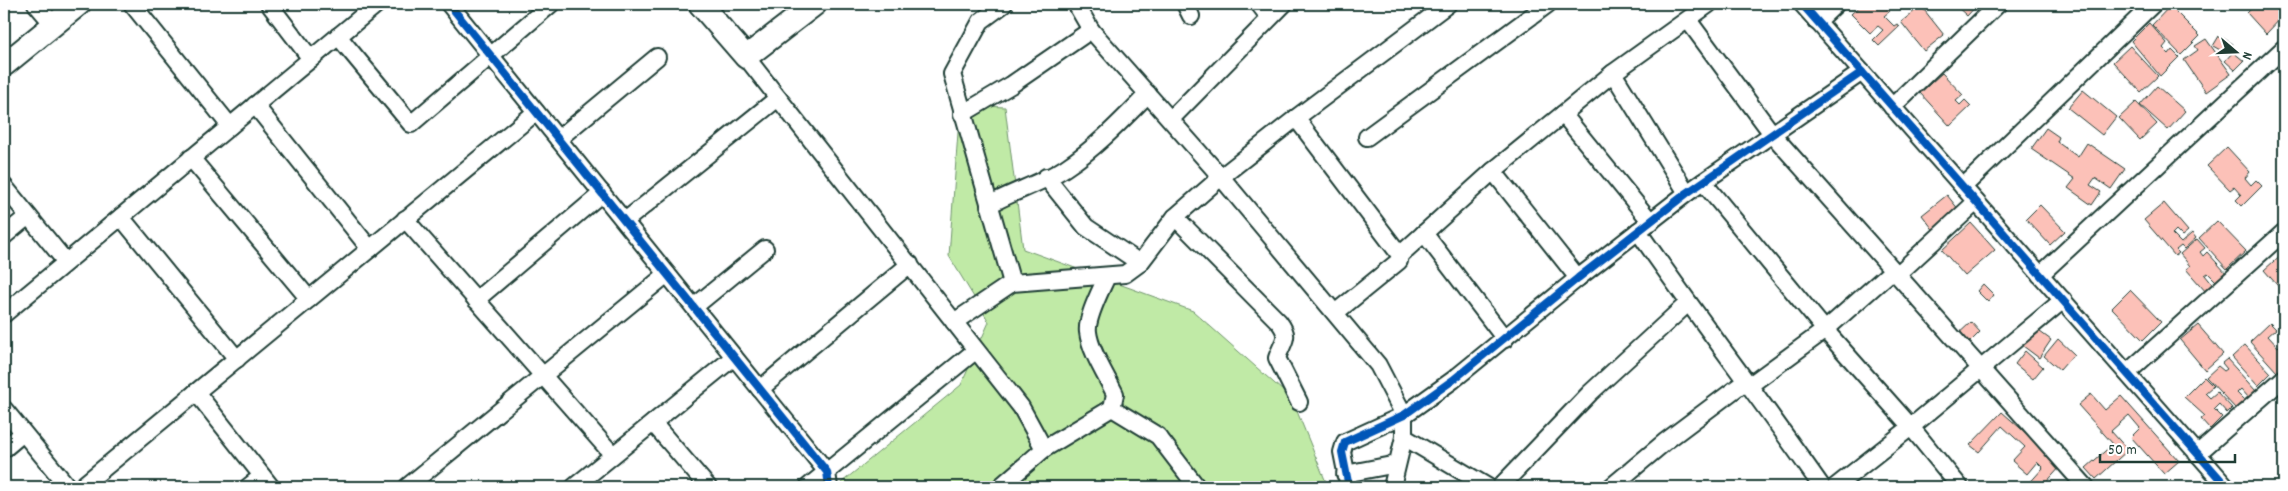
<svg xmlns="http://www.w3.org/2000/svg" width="2288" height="491" font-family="Dekko,sans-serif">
	<rect width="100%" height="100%" fill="#fff"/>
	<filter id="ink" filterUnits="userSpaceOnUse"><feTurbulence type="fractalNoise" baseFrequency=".02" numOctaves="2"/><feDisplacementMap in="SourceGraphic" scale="10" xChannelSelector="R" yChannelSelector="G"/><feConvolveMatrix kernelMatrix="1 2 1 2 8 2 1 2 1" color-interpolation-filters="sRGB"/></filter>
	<g filter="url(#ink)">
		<polygon fill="#c0eaa6" stroke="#70946d" points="960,105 1005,107 1023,249 1193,311 1292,399 1328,487 836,487 961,385 989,322 949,256"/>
		<g fill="#fcc1b8" stroke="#1f3d34">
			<polygon points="1862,4 1883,4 1890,11 1884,16 1894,26 1897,24 1900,26 1879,46 1873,40 1883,30 1878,26 1870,33 1851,14"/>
			<polygon points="1954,4 1985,4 1981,9 1977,5 1967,16"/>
			<polygon points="2249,4 2281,4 2284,7 2284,15 2266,34 2247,13 2252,8"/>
			<polygon points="1921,6 1944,35 1924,51 1901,22"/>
			<polygon points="2170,6 2200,36 2181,55 2152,25"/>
			<polygon points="2149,23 2167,43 2163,48 2169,54 2172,50 2179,57 2160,76 2131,41"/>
			<polygon points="2219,36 2233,44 2227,54 2213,46"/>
			<polygon points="2206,39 2231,74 2206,92 2184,60 2198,50 2195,46"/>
			<polygon points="2130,46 2158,76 2141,92 2113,62"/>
			<polygon points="2233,52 2244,61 2235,70 2225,61"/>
			<polygon points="1942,73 1963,95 1956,101 1960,105 1965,100 1971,106 1950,126 1920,93"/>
			<polygon points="2157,86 2185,111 2168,130 2140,105"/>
			<polygon points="2083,90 2116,117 2102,135 2068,108"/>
			<polygon points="2136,102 2157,124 2140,140 2119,118"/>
			<polygon points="2046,128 2059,137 2057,142 2078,157 2087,143 2125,169 2111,189 2095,178 2090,185 2101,192 2092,205 2068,188 2075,179 2031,149"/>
			<polygon points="2227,147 2250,172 2245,178 2251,185 2256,180 2262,186 2242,206 2236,200 2241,195 2234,187 2230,190 2207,166"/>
			<polygon points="1947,195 1963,215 1938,236 1922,215"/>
			<polygon points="2164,203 2188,231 2182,236 2176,230 2172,234 2181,243 2192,233 2196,238 2184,249 2181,246 2176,250 2179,253 2175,256 2144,220"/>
			<polygon points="2040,205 2065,231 2050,245 2026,219"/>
			<polygon points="2217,221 2246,251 2227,269 2199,238"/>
			<polygon points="1971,223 1995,250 1965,276 1942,250"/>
			<polygon points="2197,239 2205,248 2200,252 2203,256 2207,252 2227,274 2217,282 2208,273 2205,275 2213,285 2206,292 2186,269 2190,266 2180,254"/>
			<polygon points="2283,253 2284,254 2284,293 2264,270"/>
			<polygon points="1983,284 1994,295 1988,302 1977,291"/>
			<polygon points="2130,290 2161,322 2143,340 2112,308"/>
			<polygon points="1971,322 1980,332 1965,347 1955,337"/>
			<polygon points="2270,323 2276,329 2268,336 2278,347 2284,341 2284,366 2277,372 2250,342"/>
			<polygon points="2198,325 2223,354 2205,370 2180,340"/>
			<polygon points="2036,329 2051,340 2039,358 2023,346"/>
			<polygon points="2058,339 2074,354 2060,370 2044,356"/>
			<polygon points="2245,345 2271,373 2258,386 2232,357"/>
			<polygon points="2025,351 2043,367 2033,379 2015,364"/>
			<polygon points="2227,359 2256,391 2249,398 2241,389 2237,393 2245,401 2236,409 2206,377 2218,366 2224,371 2227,369 2222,363"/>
			<polygon points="2204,377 2213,386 2205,393 2210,398 2217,392 2232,408 2227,413 2219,404 2214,409 2222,417 2210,429 2201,419 2205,416 2184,397"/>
			<polygon points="2091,394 2105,410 2121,396 2179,461 2164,474 2131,437 2140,428 2129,415 2111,431 2128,450 2096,479 2086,468 2113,444 2078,405"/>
			<polygon points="2002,412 2062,465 2042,487 2026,487 2043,468 2037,462 2027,474 2012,461 2025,447 2002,426 1979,452 1970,445"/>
		</g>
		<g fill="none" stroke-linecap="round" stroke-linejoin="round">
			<g stroke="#1f3d34" stroke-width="20">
				<g id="street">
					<polyline points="36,4 53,24"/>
					<polyline points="132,4 230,126"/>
					<polyline points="269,4 311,59"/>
					<polyline points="449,4 827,472 829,487"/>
					<polyline points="1004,4 981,21 952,74 1012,283"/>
					<polyline points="1076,4 1091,30 1221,177 1378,365 1404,415 1404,437 1392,487"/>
					<polyline points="1185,4 1191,16"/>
					<polyline points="1259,4 1269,17"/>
					<polyline points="1802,4 2227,487"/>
					<polyline points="1688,20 1773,135 2086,487"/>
					<polyline points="1817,22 1836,4"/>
					<polyline points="338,36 411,124 551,4"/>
					<polyline points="746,57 1021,407 1044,449"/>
					<polyline points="1613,73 1687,193"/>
					<polyline points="255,105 370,249"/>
					<polyline points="1892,107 1998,4"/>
					<polyline points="962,114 1011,85 1091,30"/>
					<polyline points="1563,114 1651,222"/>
					<polyline points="1296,118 1400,255"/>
					<polyline points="1171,119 1284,4"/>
					<polyline points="1367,137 1548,4"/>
					<polyline points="558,139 657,57"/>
					<polyline points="191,158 309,299"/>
					<polyline points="1493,171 1578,278"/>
					<polyline points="1046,177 1086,227 1140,263"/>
					<polyline points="1703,182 1825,330 1911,427 1960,487"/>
					<polyline points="4,186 66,262"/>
					<polyline points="1963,187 2153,4"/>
					<path d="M989,205C1013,191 1046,182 1068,166C1097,147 1124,118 1148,94"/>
					<polyline points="121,217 237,359"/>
					<path d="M1175,217L1279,322C1291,338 1283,340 1277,358L1299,402"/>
					<polyline points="405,219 613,455"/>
					<polyline points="625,221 778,98"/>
					<path d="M1638,231C1698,318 1762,401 1822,487"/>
					<polyline points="1424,233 1505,339"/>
					<polyline points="4,236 28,216"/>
					<polyline points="1897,275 1976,202"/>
					<polyline points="2040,275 2284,48"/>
					<polyline points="476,300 602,193"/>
					<polyline points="694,307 765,249"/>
					<polyline points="1335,313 1399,261 1400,255 1493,171 1563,114 1613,73 1709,4"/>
					<polyline points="4,314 377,4"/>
					<polyline points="954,322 1012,283 1125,274 1140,263 1175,217 1221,177 1296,118 1448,4"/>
					<polyline points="2127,373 2284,232"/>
					<polyline points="1750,385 1825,330 1893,270"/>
					<polyline points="760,389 910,264"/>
					<polyline points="196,392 271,487"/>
					<polyline points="1112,408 1158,436 1197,487"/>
					<polyline points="4,409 68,487"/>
					<polyline points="653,423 708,487"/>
					<polyline points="1404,437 1488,487"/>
					<polyline points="4,449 23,433"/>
					<polyline points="2197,454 2284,378"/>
					<polyline points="1345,474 1397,464"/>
					<polyline points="81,487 536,112"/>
					<polyline points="248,487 262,476"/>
					<polyline points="407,487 667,274"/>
					<polyline points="574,487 734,357"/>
					<polyline points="808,487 975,351"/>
					<path d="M1000,487L1044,449L1112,408L1115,394C1107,377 1090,351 1088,332C1086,318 1101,290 1107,276"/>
					<polyline points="1349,487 1342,452 1345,442 1404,415 1453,380 1578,278 1687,193 1862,72"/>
					<polyline points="1500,487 1590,393 1688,303"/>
					<polyline points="1611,487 1666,441 1746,381"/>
					<polyline points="1835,487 1911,427 2063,300"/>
				</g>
			</g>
			<g stroke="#1f3d34" stroke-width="26">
				<g id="secondary">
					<polyline points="700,4 746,57 815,4"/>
					<polyline points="4,65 79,4"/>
				</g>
			</g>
			<use href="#street" stroke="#fff" stroke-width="16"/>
			<use href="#secondary" stroke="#fff" stroke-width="22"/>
			<g stroke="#fff" stroke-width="11">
				<g id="cycleway">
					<polyline points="449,4 827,472 829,487"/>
					<polyline points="1802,4 2227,487"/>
					<polyline points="1349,487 1342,452 1345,442 1404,415 1453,380 1578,278 1687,193 1862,72"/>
				</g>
			</g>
			<use href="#cycleway" stroke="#0057b8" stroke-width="8"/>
		</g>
	</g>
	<rect width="2288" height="491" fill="none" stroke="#fff" stroke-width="20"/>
	<rect x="10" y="10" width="2268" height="471" fill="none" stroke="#1f3d34" stroke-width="2" filter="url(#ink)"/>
	<g transform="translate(2236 52) rotate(109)" stroke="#ffffff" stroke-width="4" paint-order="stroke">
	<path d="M0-4L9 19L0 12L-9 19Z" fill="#1f3d34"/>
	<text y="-8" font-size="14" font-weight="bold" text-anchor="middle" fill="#1f3d34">N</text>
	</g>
	<path d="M2100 454v8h135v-8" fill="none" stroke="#1f3d34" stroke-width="2.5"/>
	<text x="2108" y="454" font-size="15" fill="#1f3d34" stroke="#ffffff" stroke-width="4" paint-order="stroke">50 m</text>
</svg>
